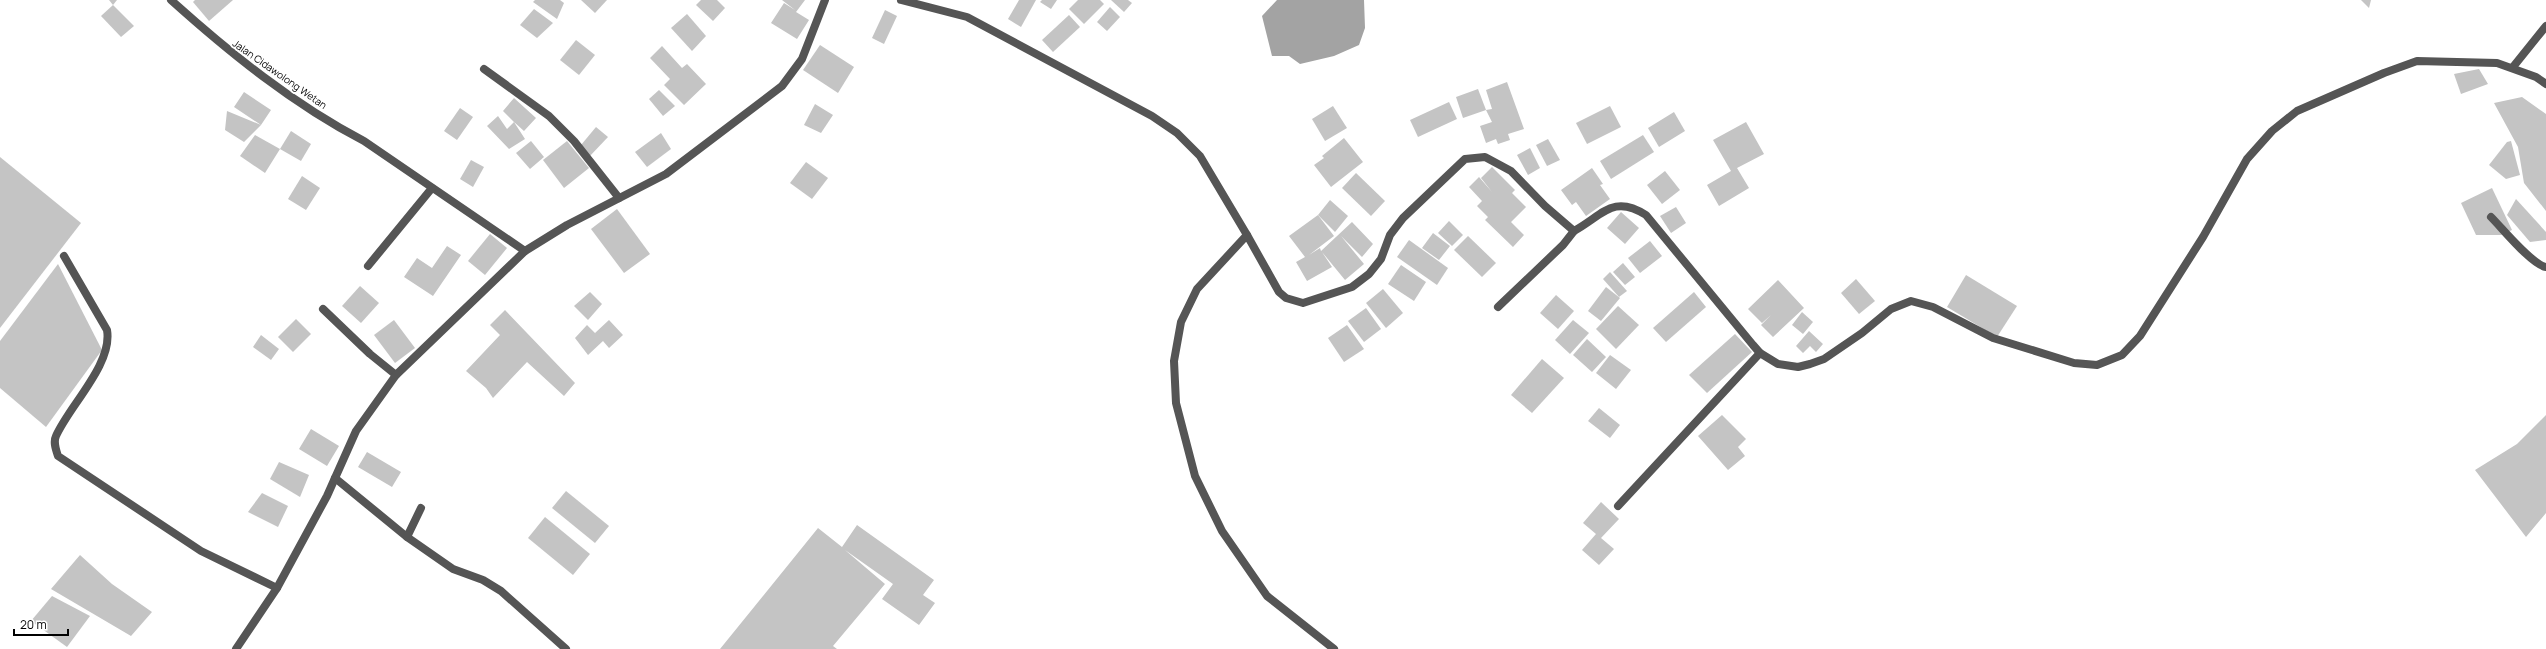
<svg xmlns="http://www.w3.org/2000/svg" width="2546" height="649" font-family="Manrope,sans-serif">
	<rect width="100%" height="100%" fill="#fff"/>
	<polygon fill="#a3a3a3" points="1277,0 1364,0 1365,28 1359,45 1334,56 1300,64 1289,56 1272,56 1262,16"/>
	<g fill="#c4c4c4">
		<polygon points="109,0 117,0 113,5"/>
		<polygon points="195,0 233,0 209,21 193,2"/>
		<polygon points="535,0 560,0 564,3 557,19 533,2"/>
		<polygon points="581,0 607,0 595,13"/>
		<polygon points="701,0 717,0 725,8 713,21 696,5"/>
		<polygon points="782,0 805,0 796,12 809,20 797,39 771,23 784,3 795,10"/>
		<polygon points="1019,0 1036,0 1021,27 1008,19"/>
		<polygon points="1042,0 1057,0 1051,9 1040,2"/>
		<polygon points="1078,0 1100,0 1104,4 1084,24 1069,9"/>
		<polygon points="1111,0 1128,0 1132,3 1124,12"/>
		<polygon points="2361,0 2371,0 2369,8"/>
		<polygon points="113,5 134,26 121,37 101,16"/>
		<polygon points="1110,7 1120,17 1107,31 1097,22"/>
		<polygon points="534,9 553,23 537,38 520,25"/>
		<polygon points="885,10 897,16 884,44 872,38"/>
		<polygon points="687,14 706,36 692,51 671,28"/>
		<polygon points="1069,15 1080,27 1053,52 1042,40"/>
		<polygon points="576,40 595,55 579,75 560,60"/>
		<polygon points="820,45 854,67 838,93 803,70"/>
		<polygon points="662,46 682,68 687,64 706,84 684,105 664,85 670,79 650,58"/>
		<polygon points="2479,69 2488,84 2461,94 2454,74"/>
		<polygon points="1507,82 1524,129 1508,134 1510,140 1498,144 1496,139 1486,143 1480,126 1492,122 1486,110 1492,109 1486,90"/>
		<polygon points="1478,89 1486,110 1463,118 1456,97"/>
		<polygon points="659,90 675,106 663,116 649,99"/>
		<polygon points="244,92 271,110 261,125 244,142 225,130 227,111 261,125 234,107"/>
		<polygon points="2522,97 2546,114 2546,211 2524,183 2518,147 2494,103"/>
		<polygon points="514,98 536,118 524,131 514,122 525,139 509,149 487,126 498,116 507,129 514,122 503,111"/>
		<polygon points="1449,102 1457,119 1418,137 1410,120"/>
		<polygon points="815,104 833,115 821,133 804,125"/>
		<polygon points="1333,106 1347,128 1325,141 1312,119"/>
		<polygon points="1610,106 1621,127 1587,144 1576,123"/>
		<polygon points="460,108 473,117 457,140 444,131"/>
		<polygon points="1674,112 1685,131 1659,147 1648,128"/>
		<polygon points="1746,122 1764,154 1737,168 1749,188 1719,206 1707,185 1731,171 1713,140"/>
		<polygon points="596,127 608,137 589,157 581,145"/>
		<polygon points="291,131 311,144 301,161 280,149"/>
		<polygon points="661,133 671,149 647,167 635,152"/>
		<polygon points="255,135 280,149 265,173 240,156"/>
		<polygon points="1643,135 1654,152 1611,179 1600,161"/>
		<polygon points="1344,138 1363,162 1331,187 1314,165 1324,158 1322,156"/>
		<polygon points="1548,139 1560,160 1547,166 1536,145"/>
		<polygon points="531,141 544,157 530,169 516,153"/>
		<polygon points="567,141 589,168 564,188 543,160"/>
		<polygon points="2511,141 2520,175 2506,179 2489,165 2507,142"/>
		<polygon points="1530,148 1540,168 1528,175 1517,155"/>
		<polygon points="0,157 81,223 0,328"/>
		<polygon points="471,160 484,167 473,187 460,179"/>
		<polygon points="806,162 828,178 812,199 790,183"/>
		<polygon points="1492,167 1515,190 1512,193 1526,207 1511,222 1524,235 1513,247 1485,220 1488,217 1477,206 1482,201 1469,187 1479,177 1492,192 1481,178"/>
		<polygon points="1592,168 1603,184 1600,185 1610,199 1586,216 1576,202 1572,205 1561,190"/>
		<polygon points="1665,171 1680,190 1662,204 1647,185"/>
		<polygon points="1356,173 1385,201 1371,216 1342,188"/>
		<polygon points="302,176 320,188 306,210 288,199"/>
		<polygon points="2492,188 2512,230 2501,235 2476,235 2461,203"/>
		<polygon points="2516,199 2546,232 2546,240 2530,242 2507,215"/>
		<polygon points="1330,200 1348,216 1335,232 1318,215"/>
		<polygon points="1676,207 1686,223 1671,233 1660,216"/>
		<polygon points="617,209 650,254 624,273 591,229"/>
		<polygon points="1621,212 1639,228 1625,244 1607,228"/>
		<polygon points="1318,215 1334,236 1309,255 1320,248 1321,251 1352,222 1373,244 1362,257 1341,236 1364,264 1345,280 1322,252 1332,267 1307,281 1296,262 1305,257 1289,236"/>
		<polygon points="1449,221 1463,235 1452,246 1438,233"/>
		<polygon points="1433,233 1450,246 1439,260 1422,248"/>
		<polygon points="490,234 507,248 485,275 468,261"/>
		<polygon points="1468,236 1496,263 1482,277 1454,250"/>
		<polygon points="1409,240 1448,268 1437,285 1397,257"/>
		<polygon points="1650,241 1662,256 1640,273 1628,258"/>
		<polygon points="447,246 461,255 433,296 404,277 417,258 432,268"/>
		<polygon points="1623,263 1635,277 1625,285 1613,272"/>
		<polygon points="58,264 102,350 46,427 0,388 0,341"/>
		<polygon points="1401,265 1426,282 1414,301 1388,284"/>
		<polygon points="1610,272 1627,291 1619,297 1603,279"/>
		<polygon points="1966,275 2017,306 1997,337 1947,307"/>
		<polygon points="1856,279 1875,301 1859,314 1841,293"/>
		<polygon points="1778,280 1804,308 1773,337 1761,325 1771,315 1762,323 1748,309"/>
		<polygon points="360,286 379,303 361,323 342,306"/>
		<polygon points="1606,287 1620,298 1601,321 1588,311"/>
		<polygon points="1383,289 1403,313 1386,328 1366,303"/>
		<polygon points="590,292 602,304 588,320 574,306"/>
		<polygon points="1694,292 1706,307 1666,342 1653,328"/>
		<polygon points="1556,295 1574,311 1558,329 1540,313"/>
		<polygon points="1618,306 1639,325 1616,349 1596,329"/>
		<polygon points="1366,308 1381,329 1364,342 1348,321"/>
		<polygon points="505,310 575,383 564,396 527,362 493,398 486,388 466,371 500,335 490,325"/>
		<polygon points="1802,312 1813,322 1803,334 1792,325"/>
		<polygon points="296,319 311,334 293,352 278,337"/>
		<polygon points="394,320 415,348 395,363 374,335"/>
		<polygon points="609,320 623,335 609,348 603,341 588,355 575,338 587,325 600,338 595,333"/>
		<polygon points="1573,320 1589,333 1570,354 1555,340"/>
		<polygon points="1347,325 1364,349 1344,362 1328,338"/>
		<polygon points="1809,331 1823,344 1816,352 1810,346 1803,353 1796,346"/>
		<polygon points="1735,334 1752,352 1707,393 1689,375"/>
		<polygon points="261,335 279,349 271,360 253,347"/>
		<polygon points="1587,339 1606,357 1592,372 1573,355"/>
		<polygon points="1610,355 1631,370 1616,389 1596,373"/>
		<polygon points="1542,359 1564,378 1532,413 1511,395"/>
		<polygon points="1599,408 1620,425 1610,438 1588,421"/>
		<polygon points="1722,415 1746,439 1738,447 1745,456 1728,470 1698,436"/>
		<polygon points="2546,415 2546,513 2526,537 2475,470 2517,444"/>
		<polygon points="311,429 339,446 327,466 299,449"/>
		<polygon points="367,452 401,472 392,487 358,467"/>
		<polygon points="279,462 309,475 300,497 270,479"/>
		<polygon points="566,491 609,526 595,543 552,508"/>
		<polygon points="262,493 288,506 278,527 248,512"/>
		<polygon points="1601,502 1619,519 1601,538 1614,549 1599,565 1582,550 1596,534 1583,523"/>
		<polygon points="545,517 590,554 573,575 528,538"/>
		<polygon points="857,525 934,580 923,595 935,603 919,625 882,599 893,584 845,550 885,584 833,646 837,649 720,649 818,528 842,547"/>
		<polygon points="80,555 112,584 152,612 131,636 51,589"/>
		<polygon points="52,596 90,616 67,647 31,621"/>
	</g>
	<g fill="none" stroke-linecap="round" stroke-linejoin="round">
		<g stroke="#555" stroke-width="8">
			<path d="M64,256L107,330C113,364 69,406 56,436C53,442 56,450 58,456L201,551L277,588"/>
			<polyline points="407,537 453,569 483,580 501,591 566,649"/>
		</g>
		<g stroke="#555" stroke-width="8">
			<path d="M171,0C230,53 293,104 364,141L525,251"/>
			<polyline points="901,0 967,17 1152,116 1177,133 1200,156 1247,235"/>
			<polyline points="2513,67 2546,26"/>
			<polyline points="484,69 549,116 574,141 619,198"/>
			<path d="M2491,217C2503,229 2532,265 2546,267"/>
			<polyline points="368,266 432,188"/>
			<polyline points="1498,307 1563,245 1574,231"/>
			<polyline points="323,309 370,354 396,375"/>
			<polyline points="335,478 407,537 421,508"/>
			<polyline points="1618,506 1760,353"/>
			<polyline points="236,649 277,588 327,496 356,431 396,375 525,251 567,225 666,174 782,86 802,59 825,0"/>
			<path d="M1334,649L1267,596L1222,531L1195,476L1176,403L1174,361L1181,322L1197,289L1247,235L1279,292L1286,298L1303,303L1352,287L1369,274L1381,259L1390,235L1403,218L1465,159L1485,157L1511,171L1545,206L1574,231C1603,215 1613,194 1646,215L1753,345L1760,353L1778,364L1798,367L1810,364L1824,359L1862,333L1891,309L1911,301L1933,307L1993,338L2074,363L2097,365L2122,355L2140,336L2203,237L2247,159L2272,131L2297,111L2384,73L2417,61L2497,63L2536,77L2546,84"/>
		</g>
	</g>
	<g text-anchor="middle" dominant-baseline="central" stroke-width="4" stroke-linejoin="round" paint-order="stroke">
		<g font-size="10" fill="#000" stroke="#fff">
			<text transform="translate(280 74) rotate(35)">Jalan Cidawolong Wetan</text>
		</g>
	</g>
	<path d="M14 629v6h54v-6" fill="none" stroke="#000000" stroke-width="2"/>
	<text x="20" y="629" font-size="12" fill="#000000" stroke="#ffffff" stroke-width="3" paint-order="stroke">20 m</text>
</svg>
